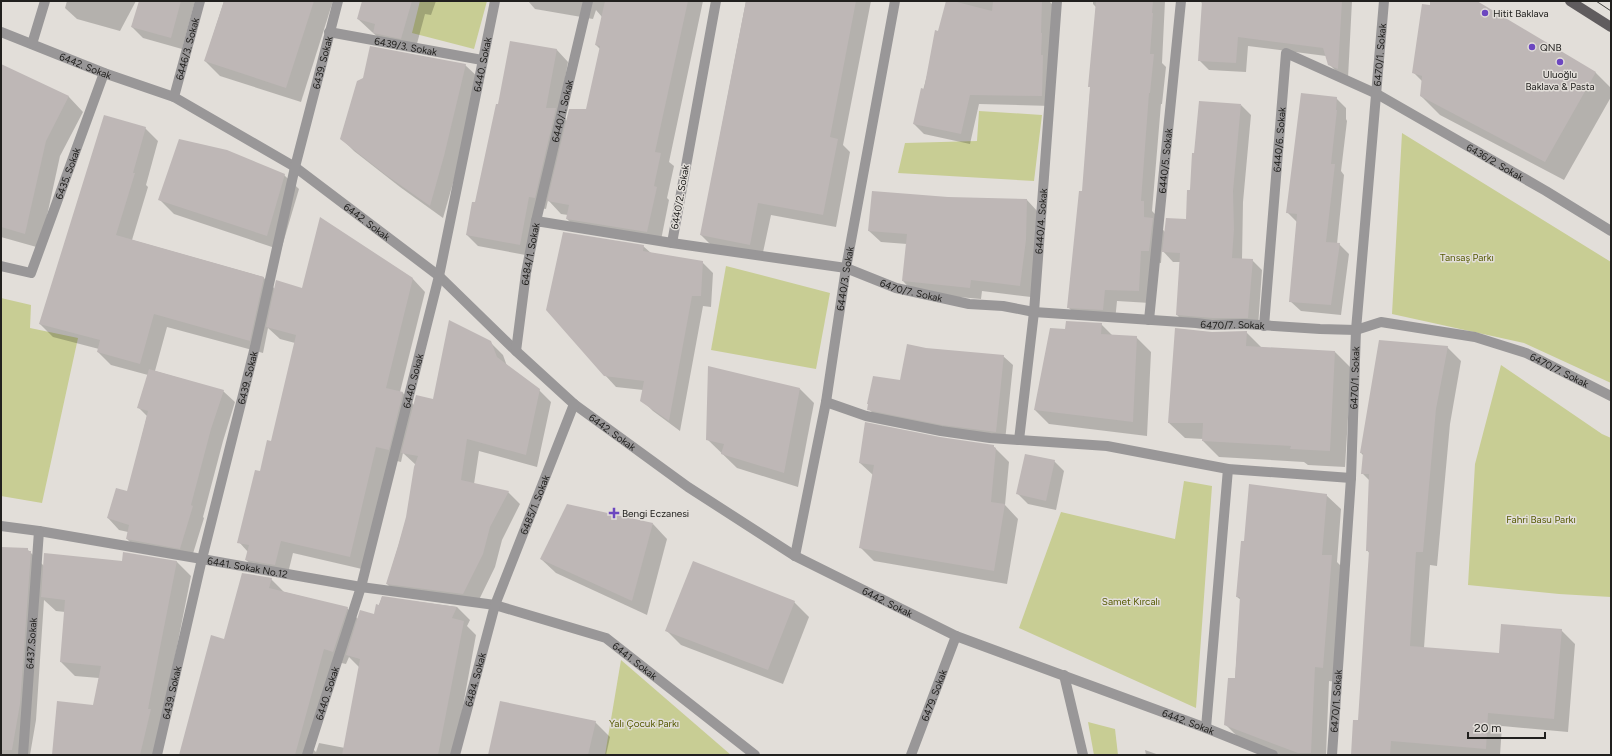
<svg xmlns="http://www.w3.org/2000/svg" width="1612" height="756" font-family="Figtree,sans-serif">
	<rect width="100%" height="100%" fill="#e2ded9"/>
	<g fill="#c8cd94">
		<polygon points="420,1 487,1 474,49 412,33"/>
		<polygon points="979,111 1042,115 1034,181 898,173 905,143 977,141"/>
		<polygon points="1402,133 1611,262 1611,383 1524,343 1392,314"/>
		<polygon points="726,266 830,293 816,369 711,350"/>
		<polygon points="1,298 31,305 30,328 78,338 42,503 1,496"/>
		<polygon points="1501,365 1602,434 1611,438 1611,597 1559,594 1468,585 1475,464"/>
		<polygon points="1184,481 1212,486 1196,708 1019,628 1061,512 1175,539"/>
		<polygon points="621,660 731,755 605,755"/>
		<polygon points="1088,722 1115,729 1118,755 1094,755"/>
	</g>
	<g fill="#0003" fill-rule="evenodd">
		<polygon points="67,1 136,1 120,31 77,19 65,8"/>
		<polygon points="140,1 195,1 182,49 143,38 132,27"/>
		<polygon points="224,1 333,1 301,102 220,76 205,61"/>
		<polygon points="363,1 436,1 431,15 425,14 415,51 388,46 372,32 358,19"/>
		<polygon points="528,1 703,1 669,162 674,166 667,198 669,200 660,245 580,232 567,219 568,215 561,214 548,200 546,209 540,208 531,256 478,246 467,235 476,203 499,105 511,42 557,50 568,62 559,112 567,121 587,110 600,49 596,45 602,17 596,10 593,19 535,9"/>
		<polygon points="746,1 871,1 843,145 850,152 836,227 771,215 762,257 714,248 701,235"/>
		<polygon points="947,1 1049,1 1052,4 1051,106 979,104 970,144 924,134 914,124"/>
		<polygon points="1093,1 1165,1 1162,63 1166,67 1162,104 1161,104 1152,211 1155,214 1155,221 1165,232 1187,220 1195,155 1241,105 1251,115 1243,202 1242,260 1252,260 1262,270 1258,327 1187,325 1177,315 1180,262 1173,262 1162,250 1161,263 1152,262 1150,303 1117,301 1115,321 1080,319 1068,307 1083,192 1096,7 1093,4"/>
		<polygon points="1201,1 1352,1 1348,78 1339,74 1329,64 1326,56 1248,46 1246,72 1209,70 1199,60 1203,6"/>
		<polygon points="1431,1 1475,1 1596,73 1611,88 1611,97 1564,180 1440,115 1421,96 1423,82 1413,72"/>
		<polygon points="1,65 69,97 83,112 60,156 40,248 1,237"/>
		<polygon points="465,65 478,77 457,169 443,218 400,187 354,151 341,138"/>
		<polygon points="1336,98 1346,108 1346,119 1347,121 1341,171 1344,175 1337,244 1339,244 1349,254 1341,315 1301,311 1290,301 1297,222 1287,212"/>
		<polygon points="145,128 158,141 146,185 148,187 132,240 263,277 275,289 302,289 413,279 425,292 400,392 403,393 414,405 434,400 490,342 503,355 507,366 539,390 551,402 537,467 479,451 474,484 508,492 520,504 502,540 495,567 476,606 399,596 387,584 407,517 416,465 403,453 401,462 389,459 362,569 293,553 287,577 259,572 246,560 248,552 239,542 272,442 295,343 280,339 268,328 263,353 167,327 155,371 223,391 235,402 223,441 203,517 204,518 191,560 139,551 127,539 128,532 119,530 108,518 128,493 147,416 138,407 148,375 111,365 98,352 99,349 53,337 40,324"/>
		<polygon points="284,175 299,189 281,250 174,214 160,200"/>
		<polygon points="948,198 1027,200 1038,212 1031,297 982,291 981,299 914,293 903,281 907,244 881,242 869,231"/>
		<polygon points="643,246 651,253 702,262 713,273 711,307 703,306 680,431 653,411 642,400 643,390 616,387 605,375"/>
		<polygon points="1101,324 1113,336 1136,337 1151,352 1147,436 1049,424 1035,410 1066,330"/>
		<polygon points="1212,332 1246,332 1262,348 1335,352 1351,368 1345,467 1308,465 1304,462 1219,457 1203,441 1203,439 1185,438 1169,423"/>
		<polygon points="1447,347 1461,361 1450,424 1437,566 1430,565 1424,648 1500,654 1561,630 1575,644 1568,732 1502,726 1500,755 1352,755 1359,721 1370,554 1367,550 1370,481 1362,473 1364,456 1361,453"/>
		<polygon points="926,349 1003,356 1013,365 1005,441 878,419 869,409 901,381"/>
		<polygon points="800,389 814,403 798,487 737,468 707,439"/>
		<polygon points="940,438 993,446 1009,462 1005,505 1018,519 1007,584 874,561 860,547 873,475 860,463"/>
		<polygon points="1054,461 1064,471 1056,510 1028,504 1018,494"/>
		<polygon points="1326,495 1341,509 1337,562 1346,571 1337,682 1329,681 1326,755 1281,755 1240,739 1225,724 1235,679 1241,600 1237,597 1245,542"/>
		<polygon points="653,524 667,539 647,615 556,573 541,559"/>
		<polygon points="1,548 27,549 44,566 122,562 177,562 191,576 162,722 157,755 53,755 94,706 99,678 75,676 61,662 65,612 56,611 44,600 36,720 30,755 1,755"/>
		<path d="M271,579L284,592L347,608L358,619L375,615L382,597L457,607L470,620L467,626L476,635L454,755H180L225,640ZM349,657L360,668L345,748L319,743L316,752L313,749L337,662L346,664Z"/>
		<polygon points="794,602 809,617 783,684 681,645 666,630"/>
		<polygon points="595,722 610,737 606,755 488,755"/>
		<polygon points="1145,750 1159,755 1146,755"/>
	</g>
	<g fill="#beb7b6">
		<polygon points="139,1 181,1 171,38 131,27"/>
		<polygon points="224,1 314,1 286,88 204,61"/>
		<polygon points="362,1 412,1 401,39 373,33 375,24 357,19"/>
		<polygon points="605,1 688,1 655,152 661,153 654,186 657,187 647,232 566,219 569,205 547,201 569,109 586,109 600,46 595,45"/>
		<polygon points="746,1 856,1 830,137 838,139 823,215 758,203 750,245 700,235"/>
		<polygon points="946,1 953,1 992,11 993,1 1042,1 1041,33 1042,33 1041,55 1043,55 1042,96 970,95 961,134 913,124 921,88 924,89 935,30 938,31"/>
		<polygon points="1096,1 1153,1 1152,13 1153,13 1150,54 1154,54 1150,93 1149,93 1141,201 1144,201 1144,217 1153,218 1149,251 1141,251 1139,291 1105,290 1103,310 1067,308 1079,191 1082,191 1090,87 1088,87"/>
		<polygon points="1202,1 1342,1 1338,69 1328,65 1323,48 1238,37 1236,63 1198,61"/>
		<polygon points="1430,1 1477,1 1596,72 1545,162 1420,96 1422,76 1412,73 1422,4 1430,5"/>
		<polygon points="510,41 557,49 546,108 556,108 535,198 529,197 520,245 466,235 472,202 475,202 496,104 498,104"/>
		<polygon points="370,46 466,64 444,156 430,206 386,175 340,139 357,81 363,78"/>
		<polygon points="1,64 69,96 46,141 25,234 1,227"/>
		<polygon points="1301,93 1337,97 1336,110 1337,110 1331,164 1335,164 1326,242 1340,243 1331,305 1289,302 1297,214 1286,213"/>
		<polygon points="1199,101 1241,104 1233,191 1234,229 1232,258 1253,259 1248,318 1212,318 1176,315 1180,253 1162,252 1166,218 1186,219 1187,190 1190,190 1192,153 1194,153"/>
		<polygon points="104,115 146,127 133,173 135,173 116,235 264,277 250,341 154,314 140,364 97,352 100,340 39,324"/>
		<polygon points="179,139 227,150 285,174 267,236 158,200"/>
		<polygon points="872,191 948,197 1027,199 1026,240 1020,286 971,280 970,288 902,281 907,234 868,231"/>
		<polygon points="320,217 413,278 386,388 403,392 389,450 376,447 350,557 281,541 275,565 245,560 249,545 237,543 255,470 260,471 267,440 271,441 296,335 266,327 276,280 302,288"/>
		<polygon points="563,232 644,245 643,251 703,261 701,296 692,296 669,421 640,401 644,381 604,376 546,310"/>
		<polygon points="449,320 491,341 497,357 540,389 526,455 467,439 461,480 509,491 490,527 483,554 463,594 386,584 398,546 406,517 414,467 418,456 401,453 416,395 433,399"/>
		<polygon points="1066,321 1102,323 1101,334 1137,336 1133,422 1034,410 1050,328 1065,329"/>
		<polygon points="1175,328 1212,332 1247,331 1246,346 1335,351 1330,451 1290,449 1291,446 1202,441 1203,423 1168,423"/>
		<polygon points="1379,340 1448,346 1436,409 1423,552 1416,552 1410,646 1499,653 1501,624 1562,629 1554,719 1488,713 1486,749 1391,741 1390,755 1351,755 1353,720 1358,720 1369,551 1366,551 1369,474 1361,474 1363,453 1360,453"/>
		<polygon points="907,344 926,348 1004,355 996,432 942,425 867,410 868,404 867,404 873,376 900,380"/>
		<polygon points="708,366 800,388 784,473 721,454 724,444 706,440"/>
		<polygon points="149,369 224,390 211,429 191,505 193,506 180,549 126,539 129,525 107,518 116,488 127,491 148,411 137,408"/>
		<polygon points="865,422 940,437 994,445 994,447 996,448 991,502 1005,504 994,571 859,548 874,465 859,463"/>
		<polygon points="1025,454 1055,460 1046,501 1016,494"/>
		<polygon points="1249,484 1327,494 1322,555 1332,555 1323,668 1315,667 1311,753 1298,753 1224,725 1228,678 1235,678 1240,597 1236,597 1241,541 1244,541"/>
		<polygon points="567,504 653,523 632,601 540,559"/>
		<polygon points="1,547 28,548 28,551 31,551 20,704 12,750 1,750"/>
		<polygon points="123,552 177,561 148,709 151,709 140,755 52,755 57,701 93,705 101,666 60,662 65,600 41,597 44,553 122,561"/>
		<polygon points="693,561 795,601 768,670 665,631"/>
		<polygon points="242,573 272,578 269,588 348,607 333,652 324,649 295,755 179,755 211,635 224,639"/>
		<polygon points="382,596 457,607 452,618 464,621 438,755 342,755 360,659 346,655 360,610 374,614 376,604 379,605"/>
		<polygon points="500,701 596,721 588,755 488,755"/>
	</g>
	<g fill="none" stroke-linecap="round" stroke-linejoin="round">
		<g stroke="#999798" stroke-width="10">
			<path id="s1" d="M716,1L672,243L846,268L896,288L969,304L1003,306L1034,312L1196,323L1212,325L1244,324L1320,329L1356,330L1381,322L1475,337L1526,353L1611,396"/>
			<path id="s2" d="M1,32L104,73L174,97L295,167L439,276L516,351L574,404L688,487L795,556L956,636L1206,728L1273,755"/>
			<path id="s3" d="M329,32L482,60"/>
			<polyline points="32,44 45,1"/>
			<path id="s4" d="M174,97L200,1"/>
			<path id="s5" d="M536,221L588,1"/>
			<path id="s6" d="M1,266L31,273L104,73"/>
			<path id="s7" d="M1149,320L1181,1"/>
			<path id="s8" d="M1264,326L1286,53L1377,94L1546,191L1611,231"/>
			<path id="s9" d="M516,351L526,273L536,221L672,243"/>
			<polyline points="826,402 866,416 941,431 990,438 1107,446 1228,469 1351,478"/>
			<path id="s10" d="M1019,440L1034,312L1057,1"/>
			<path id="s11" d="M1,526L39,531L202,559L361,587L495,605L606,638L755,755"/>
			<path id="s12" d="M795,556L826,402L846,268L895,1"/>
			<polyline points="1064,675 1083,755"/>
			<polyline points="1206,728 1228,469"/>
			<path id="s13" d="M23,755L39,531"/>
			<path id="s14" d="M157,755L202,559L255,347L295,167L338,1"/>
			<path id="s15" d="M307,755L361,587L439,276L495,1"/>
			<path id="s16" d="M455,755L495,605L574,404"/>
			<path id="s17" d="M911,755L956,636"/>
			<path id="s18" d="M1332,755L1351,478L1356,330L1384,1"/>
		</g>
		<polyline stroke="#605c5e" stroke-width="10" points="1570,1 1611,27"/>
		<polyline stroke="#3f3e3b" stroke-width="1" points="1596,1 1611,11"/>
	</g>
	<g fill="#6c47c0" stroke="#e2ded9" stroke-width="1.5">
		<circle cx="1485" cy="13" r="4"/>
		<circle cx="1532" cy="47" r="4"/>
		<circle cx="1560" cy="62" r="4"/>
		<path d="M612 507h4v4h4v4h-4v4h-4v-4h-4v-4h4z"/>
	</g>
	<g text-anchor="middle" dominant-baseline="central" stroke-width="3" stroke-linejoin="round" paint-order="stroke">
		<g font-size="10" fill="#21201e" stroke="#e2ded9" text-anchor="start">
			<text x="1493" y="13">Hitit Baklava</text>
			<text x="1540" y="47">QNB</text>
			<text x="1560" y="74" text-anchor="middle">Uluoğlu<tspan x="1560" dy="12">Baklava &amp; Pasta</tspan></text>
			<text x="622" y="513">Bengi Eczanesi</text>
		</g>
		<g font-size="10" fill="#21201e" stroke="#e2ded9">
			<text stroke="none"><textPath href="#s3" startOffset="78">6439/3. Sokak</textPath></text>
			<text stroke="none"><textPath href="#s4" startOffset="50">6446/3. Sokak</textPath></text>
			<text stroke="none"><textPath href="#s18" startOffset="702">6470/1. Sokak</textPath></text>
			<text stroke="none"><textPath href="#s14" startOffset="712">6439. Sokak</textPath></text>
			<text stroke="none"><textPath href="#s15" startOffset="713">6440. Sokak</textPath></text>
			<text stroke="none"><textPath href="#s2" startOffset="91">6442. Sokak</textPath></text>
			<text stroke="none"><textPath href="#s5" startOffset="113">6440/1. Sokak</textPath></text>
			<text stroke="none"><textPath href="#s8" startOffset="187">6440/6. Sokak</textPath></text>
			<text stroke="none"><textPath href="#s7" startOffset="160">6440/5. Sokak</textPath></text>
			<text stroke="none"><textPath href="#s8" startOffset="510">6436/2. Sokak</textPath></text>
			<text stroke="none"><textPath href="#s6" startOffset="137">6435. Sokak</textPath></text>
			<text transform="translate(680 197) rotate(-80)">6440/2. Sokak</text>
			<text stroke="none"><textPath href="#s10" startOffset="220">6440/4. Sokak</textPath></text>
			<text stroke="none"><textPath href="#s2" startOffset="415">6442. Sokak</textPath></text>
			<text stroke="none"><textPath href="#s9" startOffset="98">6484/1. Sokak</textPath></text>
			<text stroke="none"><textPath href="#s12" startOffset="282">6440/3. Sokak</textPath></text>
			<text stroke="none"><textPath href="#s1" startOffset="491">6470/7. Sokak</textPath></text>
			<text stroke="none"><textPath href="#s1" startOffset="815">6470/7. Sokak</textPath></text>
			<text stroke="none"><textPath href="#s1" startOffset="1151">6470/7. Sokak</textPath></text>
			<text stroke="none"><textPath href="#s14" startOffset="388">6439. Sokak</textPath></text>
			<text stroke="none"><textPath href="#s18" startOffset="378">6470/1. Sokak</textPath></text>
			<text stroke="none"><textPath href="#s15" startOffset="389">6440. Sokak</textPath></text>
			<text stroke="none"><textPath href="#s2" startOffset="739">6442. Sokak</textPath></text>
			<text stroke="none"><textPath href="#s16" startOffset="263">6485/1. Sokak</textPath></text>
			<text stroke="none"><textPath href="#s11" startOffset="250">6441. Sokak No.12</textPath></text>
			<text stroke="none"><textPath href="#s2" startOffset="1063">6442. Sokak</textPath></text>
			<text stroke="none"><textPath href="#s13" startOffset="112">6437.Sokak</textPath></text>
			<text stroke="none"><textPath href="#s11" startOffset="653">6441. Sokak</textPath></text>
			<text stroke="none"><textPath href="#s16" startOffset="78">6484. Sokak</textPath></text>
			<text stroke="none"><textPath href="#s14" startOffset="64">6439. Sokak</textPath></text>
			<text stroke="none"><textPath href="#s15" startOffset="65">6440. Sokak</textPath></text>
			<text stroke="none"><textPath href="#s17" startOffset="64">6479. Sokak</textPath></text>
			<text stroke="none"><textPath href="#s18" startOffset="54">6470/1. Sokak</textPath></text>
			<text stroke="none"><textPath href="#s2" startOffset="1387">6442. Sokak</textPath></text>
		</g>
		<g font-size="10" fill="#565a03" stroke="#e2ded9">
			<text x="1467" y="257">Tansaş Parkı</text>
			<text x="1541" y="519">Fahri Basu Parkı</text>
			<text x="1131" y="601">Samet Kırcalı</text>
			<text x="644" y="723">Yalı Çocuk Parkı</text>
		</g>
	</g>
	<rect width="1612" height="756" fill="none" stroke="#21201e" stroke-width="4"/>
	<path d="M1468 732v6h77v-6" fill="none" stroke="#21201e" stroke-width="2"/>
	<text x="1474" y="732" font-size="12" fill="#21201e" stroke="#e2ded9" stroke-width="3" paint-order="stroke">20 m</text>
</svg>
